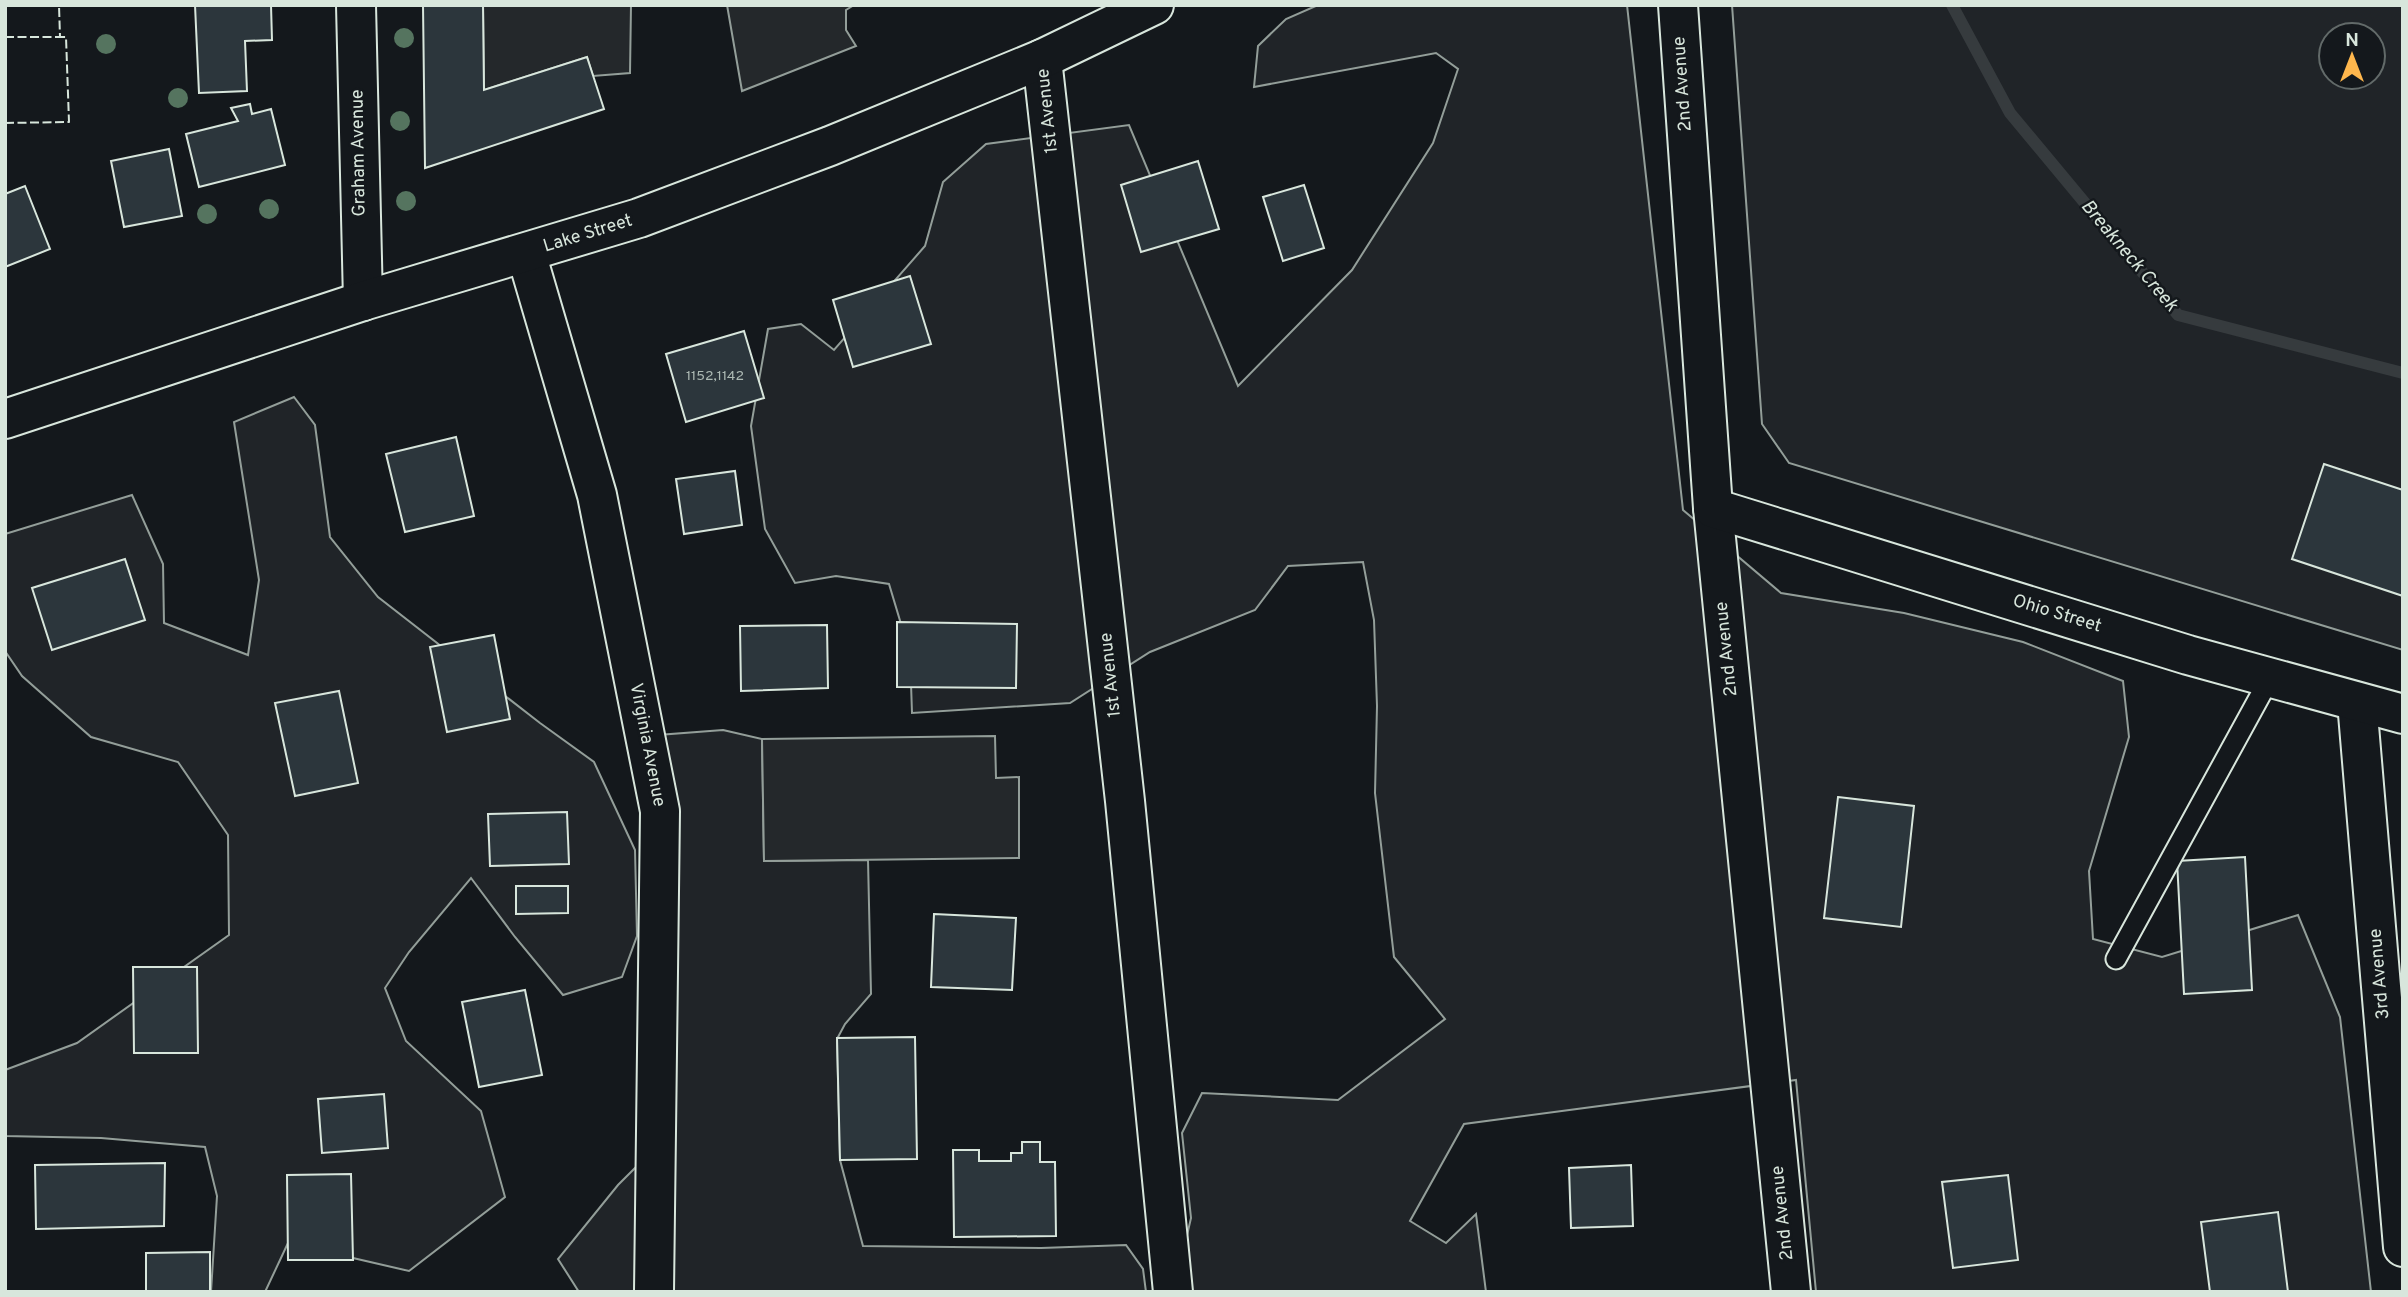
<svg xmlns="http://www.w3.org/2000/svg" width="2408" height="1297" font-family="Overpass,sans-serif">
	<rect width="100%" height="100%" fill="#14181c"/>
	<g fill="#202428" stroke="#939e99" stroke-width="2" fill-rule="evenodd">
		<polygon points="1318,5 1627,5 1683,510 1781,593 1904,613 2023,642 2123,681 2129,737 2089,871 2093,939 2162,957 2298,915 2340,1017 2371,1292 1816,1292 1796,1080 1464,1124 1410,1221 1446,1243 1476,1214 1486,1292 1174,1292 1191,1218 1182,1133 1202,1093 1338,1100 1445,1019 1394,957 1375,793 1377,706 1374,620 1363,562 1288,566 1255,610 1150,652 1070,703 912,713 910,654 889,584 836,576 795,583 765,529 751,426 768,329 801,324 834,350 925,246 943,182 986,144 1129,125 1238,386 1352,270 1433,143 1458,69 1436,53 1254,87 1258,46 1286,19"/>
		<path d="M1732,5H2403V650L1789,463L1762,424ZM2331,35H2373V77H2331Z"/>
		<polygon points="294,397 315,425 330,537 378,597 540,723 594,762 635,850 637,936 622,977 563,995 515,937 471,878 409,952 385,988 406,1041 481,1111 505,1197 409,1271 288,1243 265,1292 211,1292 217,1196 205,1147 101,1138 5,1136 5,1070 77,1043 229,935 228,835 178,762 91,737 22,676 5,651 5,534 132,495 163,564 164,623 248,655 259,580 234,422"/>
		<polygon points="723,730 762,739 764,861 868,860 871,994 845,1024 837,1039 840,1160 863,1246 1041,1248 1126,1245 1143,1269 1146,1292 579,1292 558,1259 618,1185 656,1147 645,736"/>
	</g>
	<g fill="#24282b" stroke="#939e99" stroke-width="2">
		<polygon points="483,5 631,5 630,73 593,76 587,57 484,90"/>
		<polygon points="727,5 854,5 846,10 846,30 856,46 742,91"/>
		<polygon points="995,736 996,778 1019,777 1019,858 764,861 762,739"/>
	</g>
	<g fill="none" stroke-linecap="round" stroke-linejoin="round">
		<polyline stroke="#363b3e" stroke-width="12" points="1952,5 2010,113 2178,315 2403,373"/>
	</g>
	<g fill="#2c363c" stroke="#d8e6dc" stroke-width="2">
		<polygon points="195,5 271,5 272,40 245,41 247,91 199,93"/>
		<polygon points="423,5 483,5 484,90 587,57 604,109 425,168"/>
		<polygon points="250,104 252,114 271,109 285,165 199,187 186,134 238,121 231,108"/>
		<polygon points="169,149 182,216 124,227 111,161"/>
		<polygon points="1198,161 1219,229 1141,252 1121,185"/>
		<polygon points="1304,185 1324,248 1283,261 1263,197"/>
		<polygon points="25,186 50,249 5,267 5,194"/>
		<polygon points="910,276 931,344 853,367 833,300"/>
		<polygon points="744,331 764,398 686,422 666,354"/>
		<polygon points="456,437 474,516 405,532 386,454"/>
		<polygon points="2324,464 2403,490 2403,596 2292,559"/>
		<polygon points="735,471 742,525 684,534 676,479"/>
		<polygon points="125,559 145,620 52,650 32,588"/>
		<polygon points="897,622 1017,624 1016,688 897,687"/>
		<polygon points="827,625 828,688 741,691 740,626"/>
		<polygon points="494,635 510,719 447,732 430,647"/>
		<polygon points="339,691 358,783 295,796 275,703"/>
		<polygon points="1838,797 1914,806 1901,927 1824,918"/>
		<polygon points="567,812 569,864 490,866 488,814"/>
		<polygon points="2245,857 2252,990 2184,994 2177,861"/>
		<polygon points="516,886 568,886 568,913 516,914"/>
		<polygon points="934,914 1016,918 1012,990 931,987"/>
		<polygon points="133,967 197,967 198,1053 134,1053"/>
		<polygon points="525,990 542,1075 479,1087 462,1002"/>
		<polygon points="915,1037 917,1159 840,1160 837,1038"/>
		<polygon points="384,1094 388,1148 322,1153 318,1099"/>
		<polygon points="1022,1142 1040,1142 1040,1162 1055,1162 1056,1236 954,1237 953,1150 979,1150 979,1161 1011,1161 1011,1153 1022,1153"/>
		<polygon points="165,1163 164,1226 36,1229 35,1165"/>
		<polygon points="1631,1165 1633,1226 1571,1228 1569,1168"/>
		<polygon points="351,1174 353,1260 288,1260 287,1175"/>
		<polygon points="2008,1175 2018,1260 1953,1268 1942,1182"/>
		<polygon points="2278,1212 2288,1292 2210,1292 2201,1222"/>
		<polygon points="210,1252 210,1292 146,1292 146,1253"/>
	</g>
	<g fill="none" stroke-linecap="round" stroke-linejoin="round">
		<g stroke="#d8e6dc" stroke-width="23">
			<polyline id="service" points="2116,959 2271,676"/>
		</g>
		<g stroke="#d8e6dc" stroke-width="42">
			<g id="minor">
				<polyline points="356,5 363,301"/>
				<polyline points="1042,59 1125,801 1173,1292"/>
				<polyline points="526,253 597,495 660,811 654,1292"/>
				<polyline points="1713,508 1791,1292"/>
				<polyline points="2357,702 2403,1247"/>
			</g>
		</g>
		<g stroke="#d8e6dc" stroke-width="42">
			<g id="tertiary">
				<polyline points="1678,5 1713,508 2188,655 2403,714"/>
				<polyline points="5,419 363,301 639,218 830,146 1042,59 1154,5"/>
			</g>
		</g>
		<use href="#service" stroke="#14181c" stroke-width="19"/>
		<use href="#minor" stroke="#14181c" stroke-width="38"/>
		<use href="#tertiary" stroke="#14181c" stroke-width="38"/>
		<g stroke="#d8e6dc" stroke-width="2" stroke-dasharray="9 3.5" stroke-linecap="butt">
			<polyline points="5,37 60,37 59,5"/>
			<polyline points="5,123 69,122 66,37 60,37"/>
		</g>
	</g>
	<g fill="#55745f">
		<circle cx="404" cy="38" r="10"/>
		<circle cx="106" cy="44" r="10"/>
		<circle cx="178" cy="98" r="10"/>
		<circle cx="400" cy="121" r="10"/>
		<circle cx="406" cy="201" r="10"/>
		<circle cx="269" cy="209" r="10"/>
		<circle cx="207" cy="214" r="10"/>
	</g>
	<g text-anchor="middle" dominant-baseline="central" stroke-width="5" stroke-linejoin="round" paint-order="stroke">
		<g font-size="14" fill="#adbab4">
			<text x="715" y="376">1152,1142</text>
		</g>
		<g font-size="18" fill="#d8e6dc" stroke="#14181c">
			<text transform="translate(1683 84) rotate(-94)">2nd Avenue</text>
			<text transform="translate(1048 111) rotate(-96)">1st Avenue</text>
			<text transform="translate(359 153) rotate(-91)">Graham Avenue</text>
			<text transform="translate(588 234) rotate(-17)">Lake Street</text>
			<text transform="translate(2057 614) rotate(17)">Ohio Street</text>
			<text transform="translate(1727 649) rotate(-96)">2nd Avenue</text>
			<text transform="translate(1111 675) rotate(-96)">1st Avenue</text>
			<text transform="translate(647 745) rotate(79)">Virginia Avenue</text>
			<text transform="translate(2380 974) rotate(-95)">3rd Avenue</text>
			<text transform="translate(1783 1213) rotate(-96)">2nd Avenue</text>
		</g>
		<g font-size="19" font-style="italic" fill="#d8e6dc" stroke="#14181c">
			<text transform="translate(2129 256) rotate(50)">Breakneck Creek</text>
		</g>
	</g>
	<rect width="2408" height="1297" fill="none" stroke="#d8e6dc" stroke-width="14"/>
	<g transform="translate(2352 56)"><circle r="33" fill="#14181c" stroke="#626a69" stroke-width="2"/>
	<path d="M0-5L12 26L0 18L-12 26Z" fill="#ffb74d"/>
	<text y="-10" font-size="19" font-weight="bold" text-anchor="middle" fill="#d8e6dc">N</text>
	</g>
</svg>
